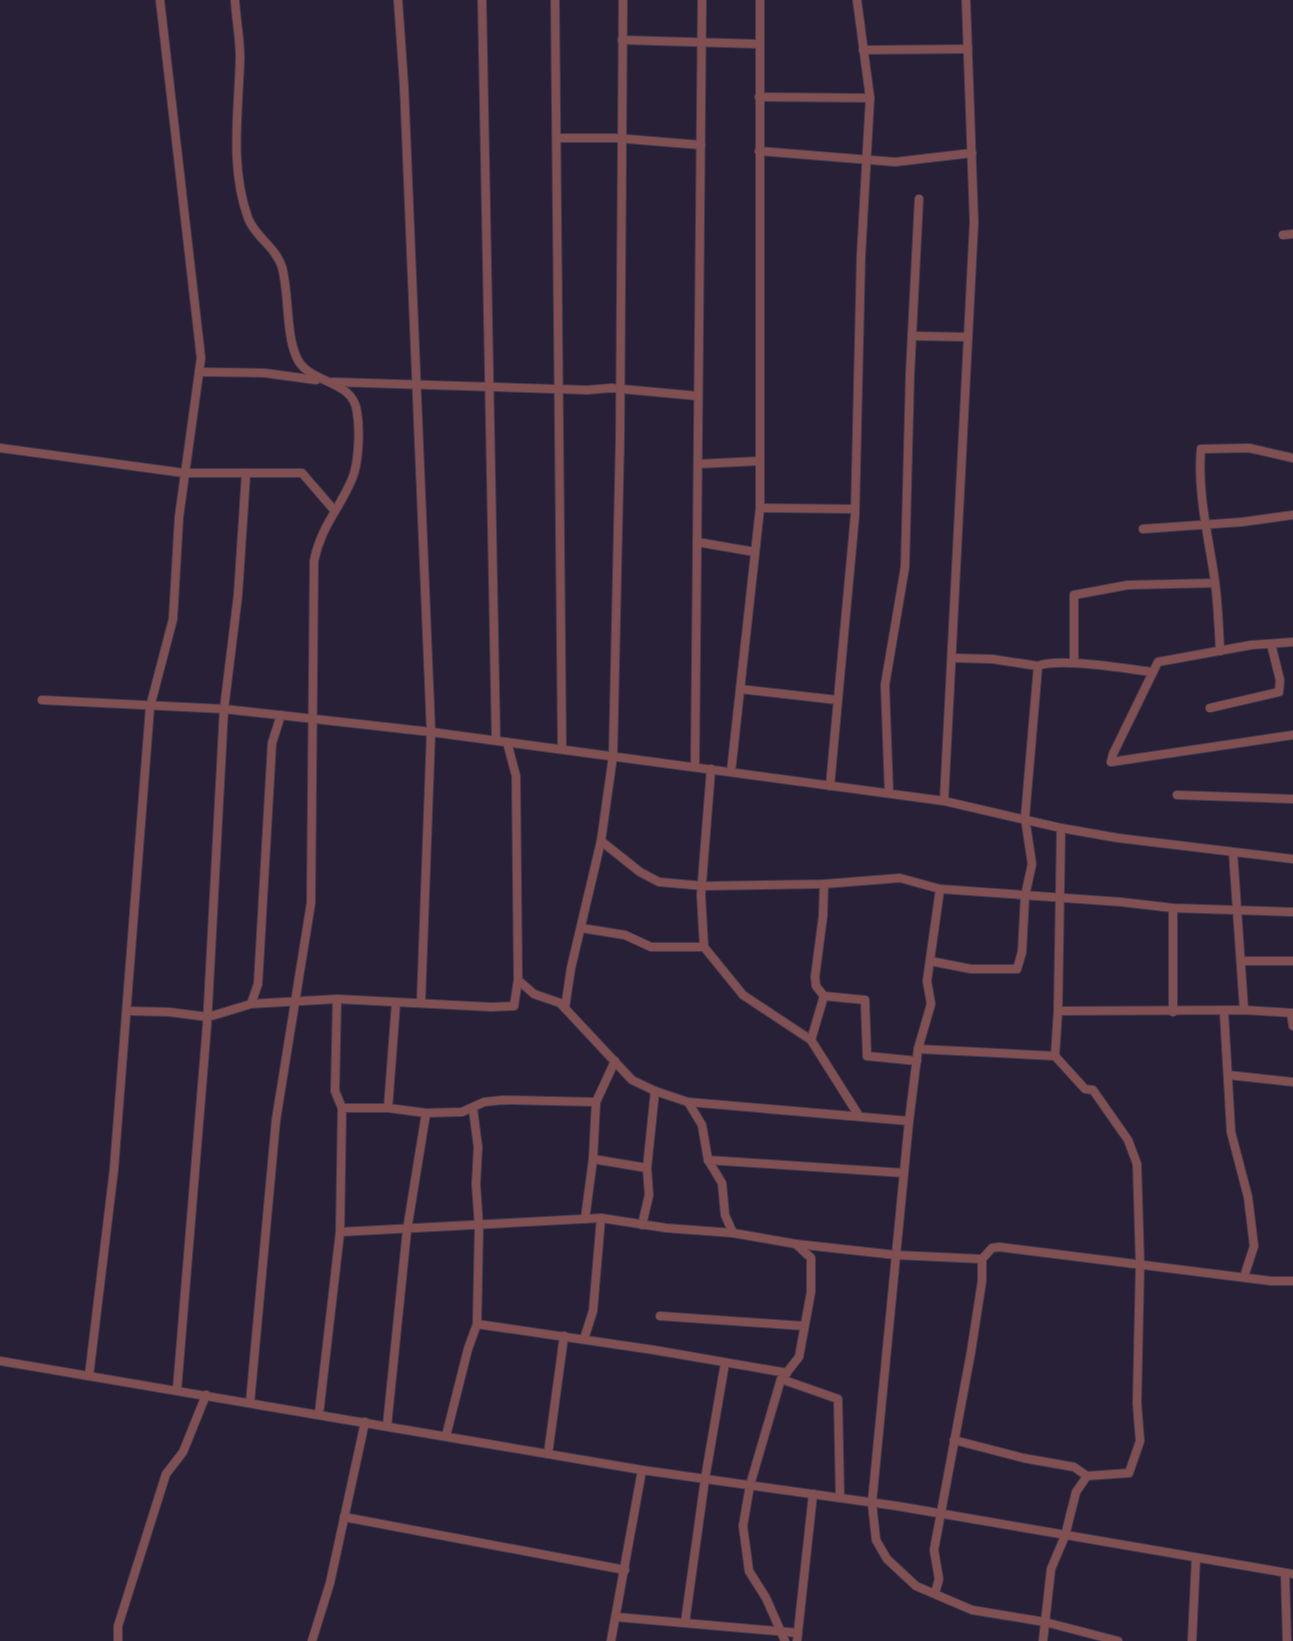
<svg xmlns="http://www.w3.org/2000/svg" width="1293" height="1641" font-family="Jost,sans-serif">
	<rect width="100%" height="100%" fill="#272036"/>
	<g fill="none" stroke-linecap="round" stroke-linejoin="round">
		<g stroke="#433c51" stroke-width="10">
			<g id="minor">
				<path d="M235,0C236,19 240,38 240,57C239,110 229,165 248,218C255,237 275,246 282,267C289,293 286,333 296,356C307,385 353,378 357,412C360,429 359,463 352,479C339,510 321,526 314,561L311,903L276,1120L250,1403"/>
				<polyline points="398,0 404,85 431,732 421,1002"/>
				<polyline points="482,0 496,740"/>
				<polyline points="555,0 562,749"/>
				<polyline points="622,40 759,44"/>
				<polyline points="863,50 968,49"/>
				<polyline points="759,97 870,98"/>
				<polyline points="557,138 615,138 701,145"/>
				<polyline points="759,151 895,162 972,153"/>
				<polyline points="1283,235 1293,234"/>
				<polyline points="912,336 968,337"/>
				<polyline points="199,372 265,373 316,380"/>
				<polyline points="333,382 587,390 611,388 698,396"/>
				<polyline points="0,448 184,473 302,473 334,510"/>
				<polyline points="698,464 760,461"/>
				<polyline points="760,508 855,509"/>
				<polyline points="1143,529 1242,522 1293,515"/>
				<polyline points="697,542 755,552"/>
				<path d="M1220,651C1219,628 1218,605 1215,582C1209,538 1197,494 1201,449L1249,448L1293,458"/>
				<path d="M952,658L992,659L1038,666C1057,657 1128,669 1153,672L1113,754L1111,762L1293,735"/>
				<polyline points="1074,663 1074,595 1128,585 1215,583"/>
				<polyline points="1153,672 1158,662 1251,645 1293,642"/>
				<polyline points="740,689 837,700"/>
				<polyline points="42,700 224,709 431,732 944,801 1061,828 1118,838 1293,859"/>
				<polyline points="1210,708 1279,692 1280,680 1271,644"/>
				<polyline points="507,742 516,776 518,980 534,994 560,1003 632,1080 655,1091 688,1102 702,1125 708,1160 722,1183 725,1215 733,1233"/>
				<polyline points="695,767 702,0"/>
				<polyline points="711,769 701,895 704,947 743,995 811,1040 859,1116"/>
				<polyline points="731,772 760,508 760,0"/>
				<polyline points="830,786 855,515 861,256 870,98 857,0"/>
				<polyline points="889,793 885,685 905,567 910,374 919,199"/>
				<polyline points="1177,795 1293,799"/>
				<polyline points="944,801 974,222 966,0"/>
				<polyline points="601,841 640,872 659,882 704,886 824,884 900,878 940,889 1121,902 1173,908 1293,912"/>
				<polyline points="1233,852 1244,1010"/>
				<polyline points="824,884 823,916 815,977 816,986 824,996"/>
				<polyline points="940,889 927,981 931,1004 918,1049 909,1121 872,1503 876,1540 887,1559 916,1586 972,1610 1045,1622 1118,1641"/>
				<polyline points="581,928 625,935 651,947 704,947"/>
				<polyline points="930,961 971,969 1017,969 1022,952 1025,896 1032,864 1025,818 1038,666"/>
				<polyline points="1241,961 1293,961"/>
				<polyline points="251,1004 337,999"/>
				<polyline points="565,1008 571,968 601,841 613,756 620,439 623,0"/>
				<polyline points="127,1011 169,1012 208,1017 251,1004 258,984 272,743 281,715"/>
				<polyline points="1058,1011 1244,1010 1293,1013"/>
				<polyline points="1173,1012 1173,908"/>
				<polyline points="1224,1012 1231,1132 1248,1197 1254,1246 1244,1277"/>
				<polyline points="1291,1013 1293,1026"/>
				<polyline points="811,1040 824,996 865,1000 867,1056 917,1061"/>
				<polyline points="918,1049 1055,1056 1085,1089 1093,1090 1128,1140 1137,1164 1140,1264 1137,1403 1140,1441 1129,1473 1087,1476 1074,1467 1023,1458 954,1440"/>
				<polyline points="1055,1056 1058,1011 1061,828"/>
				<polyline points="1228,1075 1293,1082"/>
				<polyline points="688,1102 909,1121"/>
				<polyline points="342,1108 388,1108 426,1113 462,1112 484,1102 503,1100 596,1102"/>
				<polyline points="388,1108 396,1003"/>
				<polyline points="593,1159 647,1168"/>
				<polyline points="708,1160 904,1173"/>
				<polyline points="585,1219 593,1159 596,1102 615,1061"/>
				<polyline points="642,1225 649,1195 647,1168 655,1091"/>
				<polyline points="340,1232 601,1218 666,1228 733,1233 796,1244 896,1255 982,1259"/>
				<polyline points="660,1316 804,1326"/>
				<polyline points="477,1324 654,1350 787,1373"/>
				<polyline points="584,1339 593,1311 601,1218"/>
				<polyline points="0,1361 642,1470 897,1506 1293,1574"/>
				<polyline points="89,1376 114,1169 150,707 173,619 179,517 201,358 160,0"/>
				<polyline points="784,1376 799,1357 811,1292 811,1258 796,1244"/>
				<polyline points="177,1390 207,1025 224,709 238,595 246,474"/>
				<polyline points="319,1414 340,1232 342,1108 335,1091 337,999 491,1007 514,1006 518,980"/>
				<polyline points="387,1426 407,1230 426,1113"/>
				<polyline points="446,1436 468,1349 477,1324 479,1227 476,1184 478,1147 473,1109"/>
				<polyline points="548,1454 564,1336"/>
				<polyline points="344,1517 625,1570"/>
				<polyline points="1285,1573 1287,1641"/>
				<polyline points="935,1593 939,1579 934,1550 971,1352 982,1281 982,1259 992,1248 999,1247 1271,1281 1293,1281"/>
				<polyline points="616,1617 798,1633"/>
				<polyline points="685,1623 705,1479 725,1363"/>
				<polyline points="118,1641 118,1626 166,1474 183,1452 206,1395"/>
				<polyline points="312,1641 330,1583 365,1422"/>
				<polyline points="611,1641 642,1470"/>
				<polyline points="785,1641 766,1598 749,1571 743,1526 750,1485 781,1379 838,1399 840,1498"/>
				<polyline points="797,1641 813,1494"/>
				<polyline points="1043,1641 1051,1569 1065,1536 1076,1492 1087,1476"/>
				<polyline points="1192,1641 1196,1558"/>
			</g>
		</g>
		<use href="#minor" stroke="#7f4f51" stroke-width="8"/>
	</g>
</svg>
